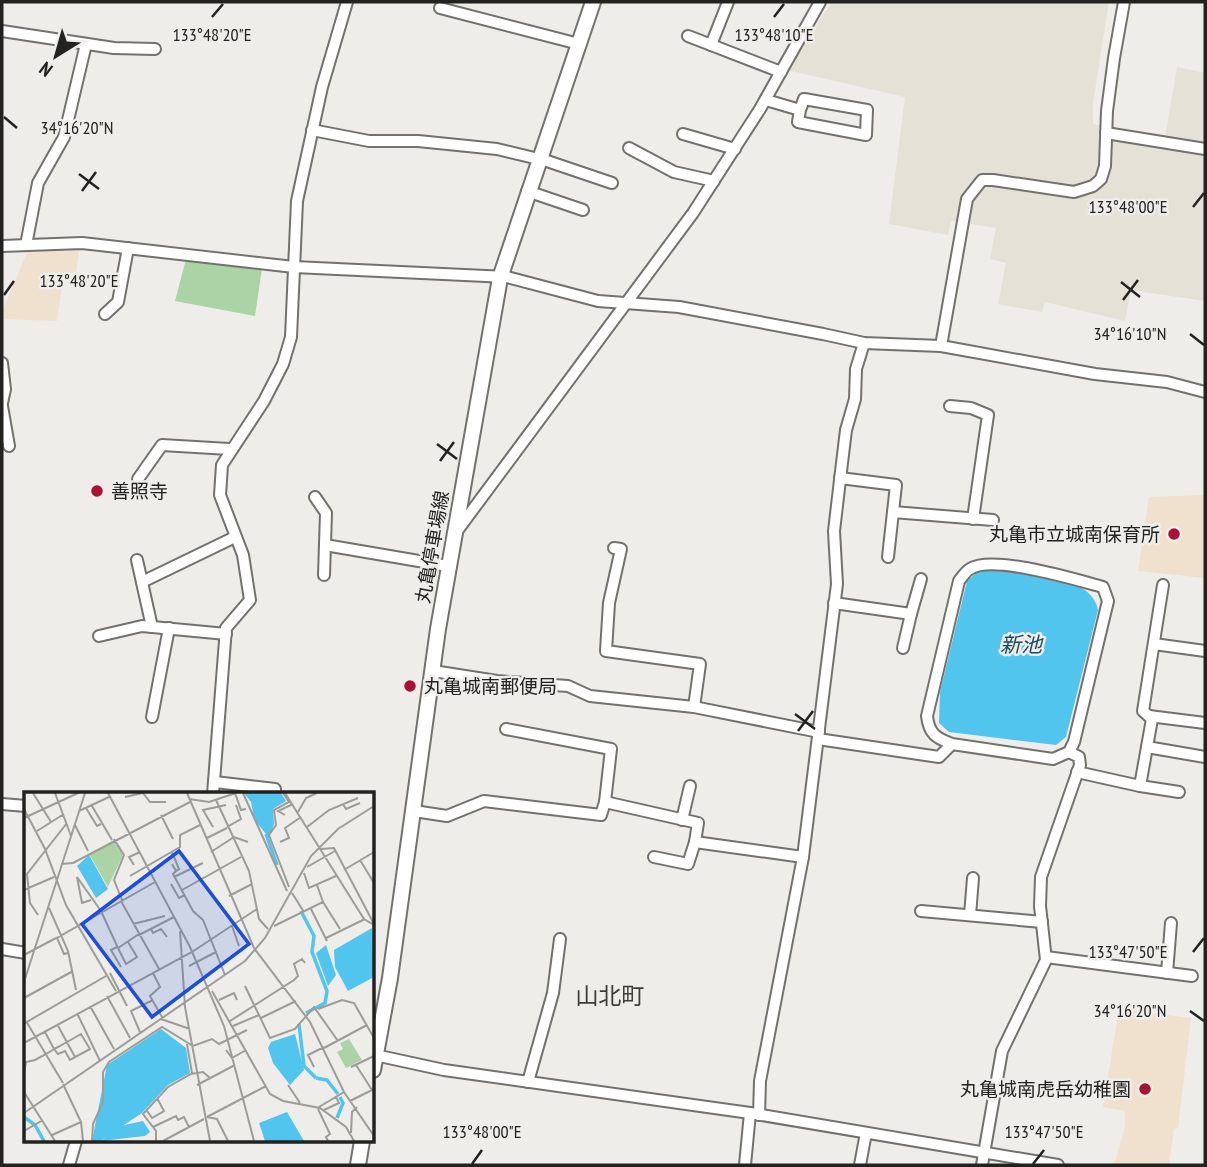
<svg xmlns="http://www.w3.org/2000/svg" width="1207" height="1167" font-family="'PT Sans Narrow','Noto Sans JP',sans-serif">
	<rect width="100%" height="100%" fill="#eeede9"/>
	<polygon fill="#e4e1d6" points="832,2 1109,2 1093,103 1093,124 1165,137 1177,67 1205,73 1205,301 1131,290 1125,321 1045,302 1042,312 998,304 1006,263 990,259 996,228 951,221 948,235 889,224 905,97 787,70"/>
	<g fill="#efe1ce">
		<polygon points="28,250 79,250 76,273 64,272 57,321 2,319 2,312"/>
		<polygon points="1205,495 1205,578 1138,571 1149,497"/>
		<polygon points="1119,1009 1191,1018 1178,1128 1174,1129 1169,1165 1114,1165 1125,1127 1125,1111 1103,1107"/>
	</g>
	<polygon fill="#abd3a5" points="186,259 262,268 255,316 175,301"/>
	<path fill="#51c5ed" d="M980,570C1013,573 1091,571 1098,610L1066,737L1056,745L949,732L939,723L940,692L967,581Z"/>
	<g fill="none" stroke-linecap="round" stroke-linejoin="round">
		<g stroke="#72716e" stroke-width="14">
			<g id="street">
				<polyline points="440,8 579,44"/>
				<polyline points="2,31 114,48 155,49"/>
				<polyline points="688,36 781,72"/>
				<polyline points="711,45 728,2"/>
				<polyline points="766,100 800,110 798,122 866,135 867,110 804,99 800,110"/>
				<polyline points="312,130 369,141 418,141 497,149 547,161 612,183"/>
				<polyline points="1106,133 1205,149"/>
				<polyline points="683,134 735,149"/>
				<polyline points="629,148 674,172 714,181"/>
				<polyline points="527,191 583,210"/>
				<polyline points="26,245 38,183 64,137 86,44"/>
				<polyline points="2,246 82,243 294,267 507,277 598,301 679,307 823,334 864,343 941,346 1095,374 1167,382 1205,392"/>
				<polyline points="105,314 118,302 128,248"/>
				<polyline points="941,346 967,199 982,180 993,180 1074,192 1093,186 1101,179 1105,166 1107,111 1114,58 1124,2"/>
				<polyline points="2,363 5,389 2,403"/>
				<polyline points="2,406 9,446"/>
				<polyline points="950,406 971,408 988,415 973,519"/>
				<polyline points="840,478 896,485 888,557"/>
				<polyline points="138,479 162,445 229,449"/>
				<polyline points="315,497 326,513 324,575"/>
				<polyline points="893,512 993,520"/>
				<polyline points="457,531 693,213 760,109 820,2"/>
				<polyline points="325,545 448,566"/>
				<polyline points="614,548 621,549 609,603 606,651 700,664 694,707"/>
				<polyline points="137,560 152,627"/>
				<polyline points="142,582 235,537"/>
				<polyline points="834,603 911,614 921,579"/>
				<polyline points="99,636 142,626 226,634"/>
				<polyline points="1154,644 1205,651"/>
				<polyline points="903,648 911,614"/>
				<polyline points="433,671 497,681 568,686 590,696 694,707 819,732"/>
				<polyline points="1149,716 1205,723"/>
				<polyline points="152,717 169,628"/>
				<polyline points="506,729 611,749 605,802 698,823 695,842 803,857"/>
				<path d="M818,739L939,757L952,744L1053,759L1069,752L1074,742L1108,601L1103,587C1077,580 992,554 970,569C966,571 962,577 959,581L927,716C929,734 936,738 952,744"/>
				<polyline points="1147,747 1205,757"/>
				<polyline points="1077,772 1140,786 1152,719 1143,711 1163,585"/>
				<polyline points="215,782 275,789 274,794"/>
				<polyline points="1140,786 1179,792"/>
				<polyline points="213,794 226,628 250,600 243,555 220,495 222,465 264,401 283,364 291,337 297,201 322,87 347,2"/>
				<polyline points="2,804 26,806"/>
				<polyline points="414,811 447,816 484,801 601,815 605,802"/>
				<polyline points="682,820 690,786"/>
				<polyline points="654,857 688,864 695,842"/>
				<polyline points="921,911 1042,922"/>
				<polyline points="970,915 973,878"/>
				<polyline points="2,949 26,953"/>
				<polyline points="1046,957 1192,976"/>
				<polyline points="1167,973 1171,923"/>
				<polyline points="375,1055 444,1070 750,1113 1058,1165"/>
				<polyline points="528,1082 553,993 560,939"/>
				<polyline points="759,1115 760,1081 803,857 837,584 834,531 842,463 846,430 855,399 856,369 864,343"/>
				<polyline points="69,1165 76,1141"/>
				<polyline points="745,1165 750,1113"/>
				<polyline points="860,1165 866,1133"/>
				<polyline points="982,1165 1002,1051 1046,960 1040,906 1041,877 1080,765 1079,757 1069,752"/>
			</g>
		</g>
		<g stroke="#72716e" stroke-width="18">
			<g id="secondary">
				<polyline points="373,1070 390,978 438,629 500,278 593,2"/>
				<polyline points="358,1165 362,1141"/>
			</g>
		</g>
		<use href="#street" stroke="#fff" stroke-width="10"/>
		<use href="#secondary" stroke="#fff" stroke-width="14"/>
	</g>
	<path fill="none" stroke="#222221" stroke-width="2.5" d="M212,17L223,4M774,17L784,4M4,117L17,128M79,174L99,189M82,191L96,172M1193,207L1204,193M1121,282L1140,297M4,295L14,281M1123,300L1138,280M1190,334L1204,345M437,444L457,459M440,461L454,442M795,714L815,729M798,731L813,711M1193,952L1204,938M1190,1011L1204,1021M472,1164L482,1150M1033,1164L1044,1150"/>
	<g fill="#a91234" stroke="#eeede9" stroke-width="2.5">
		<circle cx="97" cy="491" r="7"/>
		<circle cx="1174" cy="534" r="7"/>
		<circle cx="410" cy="686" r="7"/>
		<circle cx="1145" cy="1089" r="7"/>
	</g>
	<g text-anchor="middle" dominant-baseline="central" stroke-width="5" stroke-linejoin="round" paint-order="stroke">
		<g font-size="19" fill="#222221" stroke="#eeede9" text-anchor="start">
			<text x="111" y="491">善照寺</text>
			<text x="1160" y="534" text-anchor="end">丸亀市立城南保育所</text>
			<text x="424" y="686">丸亀城南郵便局</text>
			<text x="1131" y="1089" text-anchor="end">丸亀城南虎岳幼稚園</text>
		</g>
		<g font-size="19" fill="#222221" stroke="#eeede9">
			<text transform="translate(432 547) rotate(-80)">丸亀停車場線</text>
		</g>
		<g font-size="21" font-style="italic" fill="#1c4d5e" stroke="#eeede9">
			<text x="1021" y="644">新池</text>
		</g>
		<g font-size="23" fill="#3d3c39" stroke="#eeede9">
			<text x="610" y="995">山北町</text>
		</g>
	</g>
	<g transform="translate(24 792)">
		<rect width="350" height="350" fill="#eeede9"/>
		<path d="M90,48L99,63L84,95L65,62ZM325,247L338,268L322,276L313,260L319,257L316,251Z" fill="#abd3a5"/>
		<path d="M220,1H257L262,9L249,17L250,32L245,46L230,27L227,10ZM65,63L84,97L72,106L53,74ZM348,136L350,185L324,199L311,175L310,158ZM302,153L312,183L304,194L292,161ZM137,237L162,256L166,281L144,293L118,321L76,349H68L83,273ZM271,242L280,278L266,293L249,271L244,256L247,250ZM263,320L280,349H241L235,331ZM119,329L126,340L121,344L77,349L96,334Z" fill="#51c5ed"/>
		<path fill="none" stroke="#51c5ed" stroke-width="3.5" d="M242,42L253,73M277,119L290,144L288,160L303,199L301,211L282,221M275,232L280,274L292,286M292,286L303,288L314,302M0,325L11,333L20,349M313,326L319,311L316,305"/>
		<path fill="none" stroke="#9c9c99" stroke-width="2" d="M9,1L27,30M31,1L47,44M84,1L166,155L200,234L230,349M163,1L230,156L286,230L320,300L350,344M211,1L217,18L222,17M219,1L263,99M259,1L265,10L250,18L252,33L245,43L265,95M261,1L340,127L350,133M101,5L119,1L126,10H142M165,7L185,10L212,1M192,8L225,79L235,127L244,137M319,12L322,17L336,11M68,14L88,48M62,16L73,34L77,32M0,17L21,57L42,113L92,199M55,19L85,5M274,20L282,6L293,1M137,23L149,47M261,23L254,19L269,12M0,26L54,1M51,33L64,59M189,35L179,18L202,13M203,35L217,27L212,13M283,35L305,18L334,6M13,39L40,22M183,46L203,36M90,47L100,63L90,88L98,108M256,50L265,46L261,36L277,25M297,57L310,56L350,132M148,60L155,77L152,79L148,72M187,60L210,45L224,50M336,68L350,91M37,72L49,71L166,10M110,73L105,65L116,60M283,75L311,59M320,78L350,60M152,79L149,82L169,119L179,128L201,183M280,81L285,96L312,84M106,84L156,55V43L176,33M150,85L179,71M147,92L155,106L161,103M0,98L30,85M158,98L217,65M268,101L280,120M205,104L228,92M67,108L58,111L53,85L77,119L94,156M97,109L135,177M299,110L316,137M25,116L44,159L52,198M287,117L303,149M14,123L6,111L3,82L43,31M109,132L141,124M208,134L215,154M250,134L299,110L293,93M127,137L129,141L137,137L143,145M156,139L161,215L186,349M115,143L150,125M302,146L341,127M104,150L113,165L102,172L94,156L115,142M93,155L87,158L97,175M44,161L40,162L33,146L131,90M0,163L32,146M165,174L192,160M86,181L103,214M129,181L136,195L126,204L138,225M0,190L61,1M221,194L246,246L271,237L290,215L314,249M188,199L246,302L259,309L296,316L322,335L330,349M83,204L106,246M0,206L49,179M195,208L210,201L213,208M66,214L90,257M294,217L318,208L330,211L350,246M53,221L76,269M237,226L272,209M137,227L166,237M2,229L39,291M206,229L270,188L274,184L270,172L278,167L281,171M1,231L82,184M33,232L51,265M209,234L235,223M116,240L107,219L129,208M0,251L168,160L233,117M163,252L168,281M300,256L343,233M202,258L208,266L222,258M332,273L348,298M290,275L284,263L300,255M327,275L350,264M0,281L2,270L11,268L24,261L30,257L34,255L43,250L57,242L66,257L46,268L41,259L34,262L30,257L21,240M39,292L57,330L59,349M173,293L211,273M264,293L276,311M0,300L31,349M326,309L350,297M295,315L320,300M294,317L306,342L302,345L304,349M300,318L315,311L312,305M123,319L128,326L140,319L133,306M0,321L221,169L241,146L287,64L314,37L350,14M183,325L242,294M183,325L193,327L204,349M129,335L152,324L154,328L160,325L165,335M0,339L19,328M327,341L328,320L333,315M28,343L57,330M68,349L69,332L79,310V280L85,270L138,235L169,254L188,247L195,252L223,238M132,349V339L119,322L144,295L167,282L179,280L186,286M139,349L180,327"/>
		<path fill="#1d4ed8" fill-opacity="0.15" stroke="#1d4ed8" stroke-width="3.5" d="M155,59L225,152L128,225L58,132Z"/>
		<rect width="350" height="350" fill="none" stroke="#222221" stroke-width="3.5"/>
	</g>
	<g font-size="18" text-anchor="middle" fill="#222221" stroke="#eeede9" stroke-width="5" stroke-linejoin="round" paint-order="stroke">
		<text x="212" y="41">133°48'20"E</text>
		<text x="774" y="41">133°48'10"E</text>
		<text x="77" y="134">34°16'20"N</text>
		<text x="1128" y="213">133°48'00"E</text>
		<text x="79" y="287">133°48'20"E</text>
		<text x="1130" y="340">34°16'10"N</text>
		<text x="1128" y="958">133°47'50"E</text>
		<text x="1130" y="1017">34°16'20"N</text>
		<text x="482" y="1138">133°48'00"E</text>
		<text x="1044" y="1138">133°47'50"E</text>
	</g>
	<rect width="1207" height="1167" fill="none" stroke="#222221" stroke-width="7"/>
	<g transform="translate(56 56) rotate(217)" stroke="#eeede9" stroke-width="5" paint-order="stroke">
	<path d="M0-5L12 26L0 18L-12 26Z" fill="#222221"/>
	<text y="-10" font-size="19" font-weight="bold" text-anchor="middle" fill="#222221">N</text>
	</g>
</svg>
